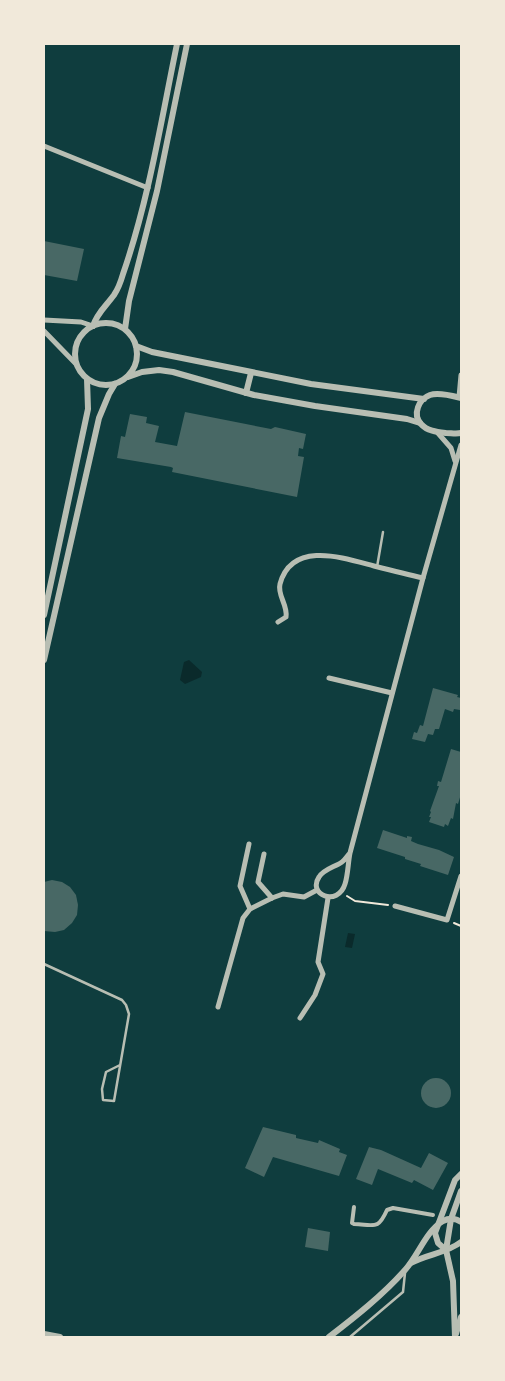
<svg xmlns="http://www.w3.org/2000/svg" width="505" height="1381" font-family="'Source Serif 4',serif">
	<rect width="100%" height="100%" fill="#0f3d3e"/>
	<g fill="#0a2a2b">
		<polygon points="189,660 202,672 201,677 185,684 180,680 184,662"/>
		<polygon points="348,933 355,934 352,948 345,947"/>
	</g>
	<g fill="#486865">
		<polygon points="44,241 84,249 77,281 44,275"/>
		<polygon points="185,412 271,429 275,427 306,434 303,449 299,448 298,456 304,457 297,497 172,472 173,468 171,467 117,458 121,436 125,437 130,414 147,417 146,423 159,426 155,442 177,446"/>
		<polygon points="433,688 458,695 457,697 461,698 461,706 460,710 454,709 453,712 445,709 439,729 435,729 433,735 428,734 425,742 412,739 414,732 417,733 420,725 423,726"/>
		<polygon points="451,749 461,752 461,794 458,804 456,803 453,819 451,818 448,826 445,824 444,827 429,822 431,817 429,817 431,812 430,811 439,786 437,786 438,781 441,782"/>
		<polygon points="383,830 407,838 407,836 412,837 411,841 418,844 439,850 454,857 448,875 420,866 421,864 405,859 405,857 377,848"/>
		<polygon points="52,880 62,882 70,887 76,895 78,905 77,915 72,923 64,930 55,932 44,931 44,882"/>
		<circle cx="436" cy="1093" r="15"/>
		<polygon points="263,1127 296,1135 296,1138 318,1143 319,1140 340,1149 339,1152 347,1155 339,1176 273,1157 264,1177 245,1168"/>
		<polygon points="369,1147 381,1150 421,1168 429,1153 448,1163 433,1190 414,1180 412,1183 378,1169 372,1185 356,1179"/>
		<polygon points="308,1228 330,1232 328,1251 305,1247"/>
	</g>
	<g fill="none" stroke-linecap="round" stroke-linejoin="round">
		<g stroke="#f1e9da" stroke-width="2">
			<polyline points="347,896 355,901 388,905"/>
			<polyline points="454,923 461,926"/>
		</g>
		<g stroke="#b8beb3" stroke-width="2.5">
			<polyline points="377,567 383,532"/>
			<polyline points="44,964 122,1000 126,1005 129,1014 114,1101 103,1100 102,1089 106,1072 120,1065"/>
			<polyline points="350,1337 403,1292 405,1273"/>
		</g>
		<path stroke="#b8beb3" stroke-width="4" d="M354,1207L352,1223L354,1224C375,1225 378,1230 387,1210L393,1208L433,1215"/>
		<g stroke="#b8beb3" stroke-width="5">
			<polyline points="44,146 148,188"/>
			<polyline points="44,320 81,322 93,326"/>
			<polyline points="44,331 76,364"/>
			<polyline points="459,397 461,375"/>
			<polyline points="437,432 451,448 455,461"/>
			<path d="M278,622L286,617C288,605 277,595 280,584C292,540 344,558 374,566C390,570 406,574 423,578"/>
			<polyline points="329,678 392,693"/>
			<polyline points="249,844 240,886 250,909"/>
			<path d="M350,853C348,863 348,875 345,884C338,907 307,895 319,877C324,869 335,867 342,862C345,860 347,856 350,853L423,578L461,445"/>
			<polyline points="264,854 258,882 272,898"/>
			<polyline points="395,906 447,920 461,876"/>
			<polyline points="218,1007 243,918 250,909 272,898 283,894 304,897 317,890"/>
			<polyline points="300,1018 315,995 323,974 318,962 328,898"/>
		</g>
		<g stroke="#b8beb3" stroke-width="6">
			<circle cx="106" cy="354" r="31"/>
			<path d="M93,326C97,313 106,306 114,295C118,289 121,281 123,274C149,199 161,121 177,44"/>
			<polyline points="125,329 129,301 157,191 187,44"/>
			<polyline points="136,346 152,352 311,384 424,399"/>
			<polyline points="128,377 142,372 159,370 173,372 254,395 315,406 407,419 420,423"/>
			<polyline points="246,393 251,373"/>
			<path d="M461,398C453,396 439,392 430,395C419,399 412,414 421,424C427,431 437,432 446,433C451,433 456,434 461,433"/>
			<polyline points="44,615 88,409 87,379"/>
			<polyline points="44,660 99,418 109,394 115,384"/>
			<polyline points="446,1250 438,1243 435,1233 455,1180 461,1174"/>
			<path d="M411,1263C427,1254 447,1253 461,1242"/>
			<polyline points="44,1334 60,1337"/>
			<polyline points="456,1334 461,1317"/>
			<path d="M329,1337C355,1317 383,1295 405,1270C418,1256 426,1231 443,1221C449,1218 456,1218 461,1222"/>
			<polyline points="455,1337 453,1281 446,1250 451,1219 461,1191"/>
		</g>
	</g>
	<rect width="505" height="1381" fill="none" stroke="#f1e9da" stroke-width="90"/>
</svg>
